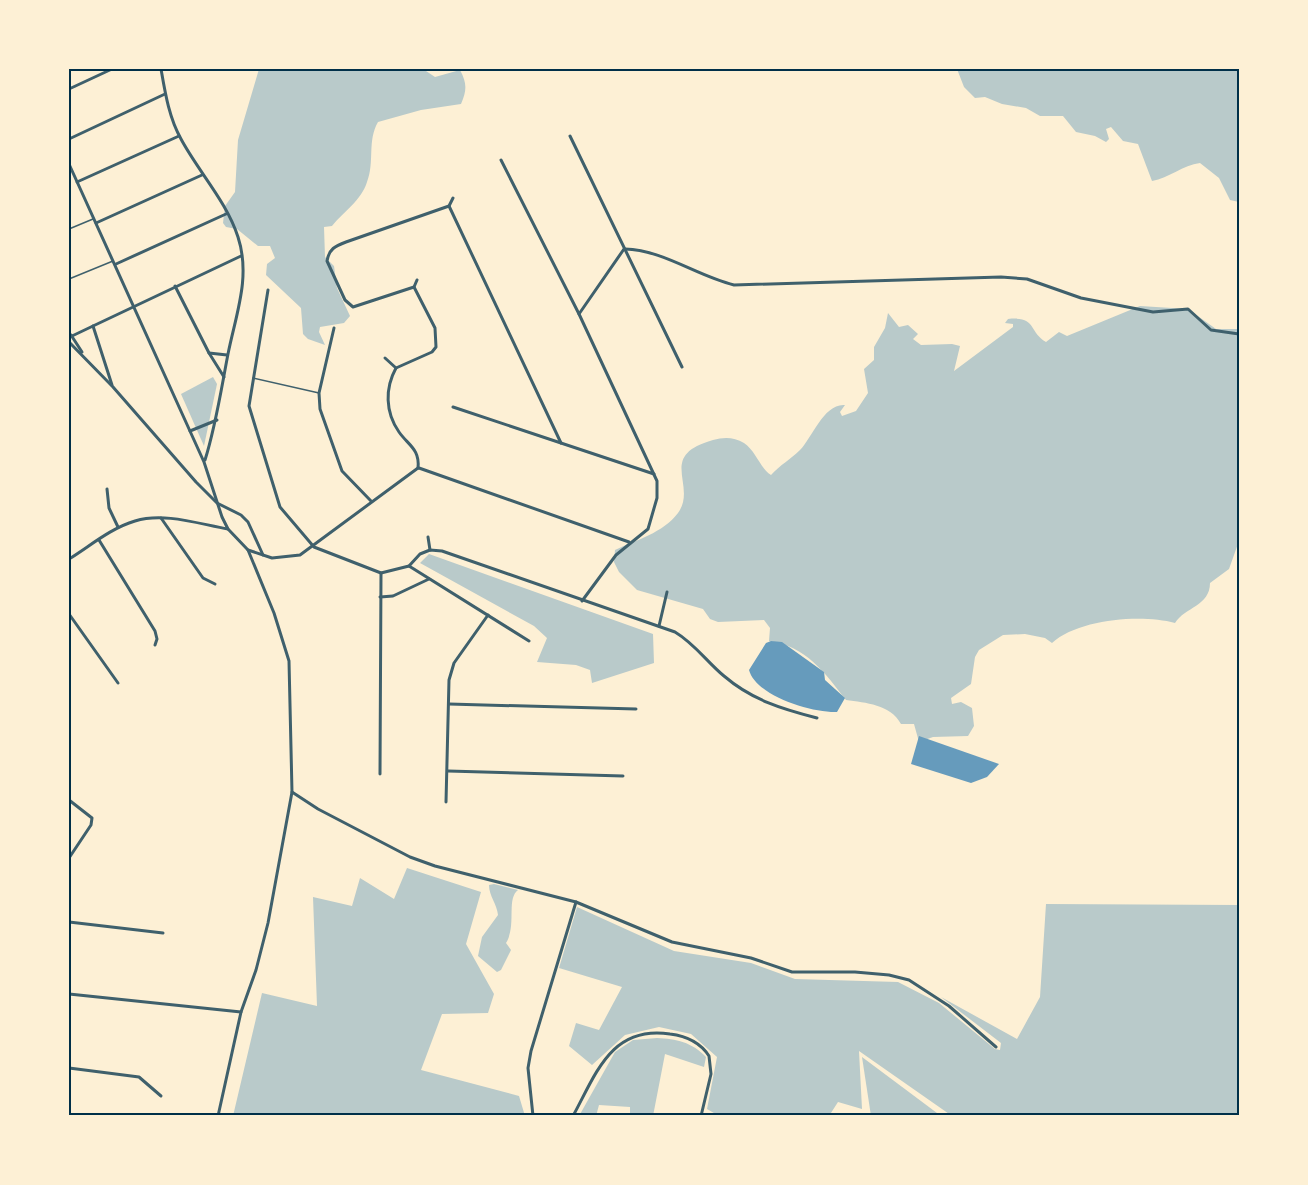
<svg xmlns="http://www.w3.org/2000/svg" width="1308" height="1185" font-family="'Nunito Sans',sans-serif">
	<rect width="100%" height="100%" fill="#fdf0d5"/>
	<g fill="#b9caca">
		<path d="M259,69H423L435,77L460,70C467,83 467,90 461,104L421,110L378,122C367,141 375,162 367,182C361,201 344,211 332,226L324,227L325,257L334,266L337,288L350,316L344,323L320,327L319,332L325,345L308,339L303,334L301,308L266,275L267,264L275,258L270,246H258L237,229L226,227L223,223L225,206L235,192L238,140Z"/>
		<path d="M957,69H1239V202L1230,200L1219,178L1200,163C1183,165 1169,178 1152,181L1138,144L1123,141L1111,127L1106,129L1109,139L1106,142L1095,136L1076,132L1063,116H1040L1026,108L1002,104L985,97L975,98L964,87Z"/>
		<path d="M1140,306L1188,309L1216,329H1239V541L1229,569L1210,583C1210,606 1185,607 1175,623C1141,614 1079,619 1052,643L1045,638L1025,634L1003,635L979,650L975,657L971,684L951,698L952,704L961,702L972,708L974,726L968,736L933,737L919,742L914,724H901C890,704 866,703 846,700C825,673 806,646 769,641L770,628L764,620L718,622L710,619L703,609L637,590L619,572L614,562L615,550C636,540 663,533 678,513C698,485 656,456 713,440C724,437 734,437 744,443C756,451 760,468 771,475C780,465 791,459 800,450C812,438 824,403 845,405L840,412L842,416L856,411L868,393L864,369L874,360V347L885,328L888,313L899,327L908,325L918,334L913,339L921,345L952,344L960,346L954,371L1013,327V324L1005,323L1008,319C1037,316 1028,331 1046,342L1059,332L1067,336Z"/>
		<polygon points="213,377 217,384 204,446 181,394"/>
		<polygon points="429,554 653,634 654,663 592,683 590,670 576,665 537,662 547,638 534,626 420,563"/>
		<polygon points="407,868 481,892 466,944 494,994 488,1013 442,1014 421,1070 519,1096 525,1116 233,1116 262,993 317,1006 313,897 352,906 360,878 394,899"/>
		<path d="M494,884L518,890C506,899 517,925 506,943L511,950L501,970L497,972L478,956L482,937L498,915C497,904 489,896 489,885Z"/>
		<polygon points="1046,904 1239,905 1239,1116 952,1116 859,1051 862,1109 838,1102 829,1116 719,1116 707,1109 717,1057 691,1034 659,1027 625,1035 592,1065 569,1046 576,1023 599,1030 622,987 559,968 577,907 674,951 751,963 795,979 898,982 939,1003 995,1049 1000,1050 1001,1043 941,997 1017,1039 1040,997"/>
		<path d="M657,1038C676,1039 692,1042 706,1057L704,1067L665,1054L653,1116H630V1107L599,1105L596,1116H579L615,1052L633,1040Z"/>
		<polygon points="862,1057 941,1116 871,1116"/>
	</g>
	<g fill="#669bbc">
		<path d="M771,641L782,642L824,672L825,680L845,698L837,712C812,713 756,696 749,670L766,643Z"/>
		<polygon points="919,736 999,764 987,777 971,783 911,764"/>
	</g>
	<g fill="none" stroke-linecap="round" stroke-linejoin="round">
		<g stroke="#3f606c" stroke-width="1.5">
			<polyline points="69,229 93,219"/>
			<polyline points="69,279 113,261"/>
			<polyline points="253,378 319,393"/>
		</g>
		<g stroke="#3f606c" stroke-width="3">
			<path d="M161,69C165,92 169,118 181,139C198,171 227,202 238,237C251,277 236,314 228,354C221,390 216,425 205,460"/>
			<polyline points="69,89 112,69"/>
			<polyline points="570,136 682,367"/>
			<polyline points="69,139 165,94"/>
			<polyline points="501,160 579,314 657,481 657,498 648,529 616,555 582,601"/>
			<polyline points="69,164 204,462 222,517 228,529 248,550 272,558 300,555 418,468"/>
			<polyline points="77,182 179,136"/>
			<polyline points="449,206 561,443"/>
			<polyline points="96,223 202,175"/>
			<path d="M625,249C663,250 697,276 734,285L1001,277L1027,279L1081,298L1153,312L1188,309L1211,330L1239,334"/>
			<polyline points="116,264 226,214"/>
			<path d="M417,280L414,287L353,307L345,300L327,261C329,249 335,246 346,242L449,206L453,198"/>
			<polyline points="175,286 209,353 224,377"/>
			<path d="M414,287L435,328L436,347L432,352L396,368C385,388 385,412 399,432C408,445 420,449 418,468"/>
			<path d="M268,290L249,406L280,507L314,547L381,573L409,566L420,554L430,550L442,551L675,632C695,644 707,662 724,676C752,700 782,709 817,718"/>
			<polyline points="579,314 624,249"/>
			<polyline points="93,326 112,385"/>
			<polyline points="334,328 319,393 320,409 342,471 371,501"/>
			<polyline points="69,334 72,336 93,326 241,256"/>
			<polyline points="71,335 82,352"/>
			<polyline points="69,342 113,387 196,482 217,503 241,515 248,522 263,555"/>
			<polyline points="209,353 227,355"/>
			<polyline points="385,358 396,368"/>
			<polyline points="453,407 654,474"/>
			<polyline points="190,431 217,420"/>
			<polyline points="419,468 629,542"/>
			<polyline points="107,489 109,508 118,527"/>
			<polyline points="161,518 203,578 215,584"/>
			<polyline points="428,537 430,550"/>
			<polyline points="99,540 155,631 157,639 155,645"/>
			<path d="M69,559C90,546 111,528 135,521C164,512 199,524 228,529"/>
			<polyline points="409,566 529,641"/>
			<polyline points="380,597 393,596 429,579"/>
			<polyline points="69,614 118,683"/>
			<polyline points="659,626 667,592"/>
			<polyline points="449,704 636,709"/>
			<polyline points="448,771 623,776"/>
			<polyline points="380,774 381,573"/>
			<polyline points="292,792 318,809 410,857 435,866 576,902 672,942 751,958 792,972 855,972 889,975 909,980 949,1006 996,1047"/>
			<polyline points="69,800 92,818 91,825 69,858"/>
			<polyline points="446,802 449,680 454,663 488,615"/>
			<polyline points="69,922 163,933"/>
			<polyline points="69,994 241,1012"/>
			<polyline points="69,1068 139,1077 161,1096"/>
			<polyline points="218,1116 241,1012 256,970 268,923 292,792 289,661 274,613 248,550"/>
			<polyline points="533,1116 528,1068 531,1051 576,902"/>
			<path d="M573,1116C596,1074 611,1025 670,1034C686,1036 700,1042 709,1056L711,1074L701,1116"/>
		</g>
	</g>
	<rect width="1308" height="1185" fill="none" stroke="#fdf0d5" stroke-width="141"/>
	<rect x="70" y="70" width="1168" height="1044" fill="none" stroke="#003049" stroke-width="2"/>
</svg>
